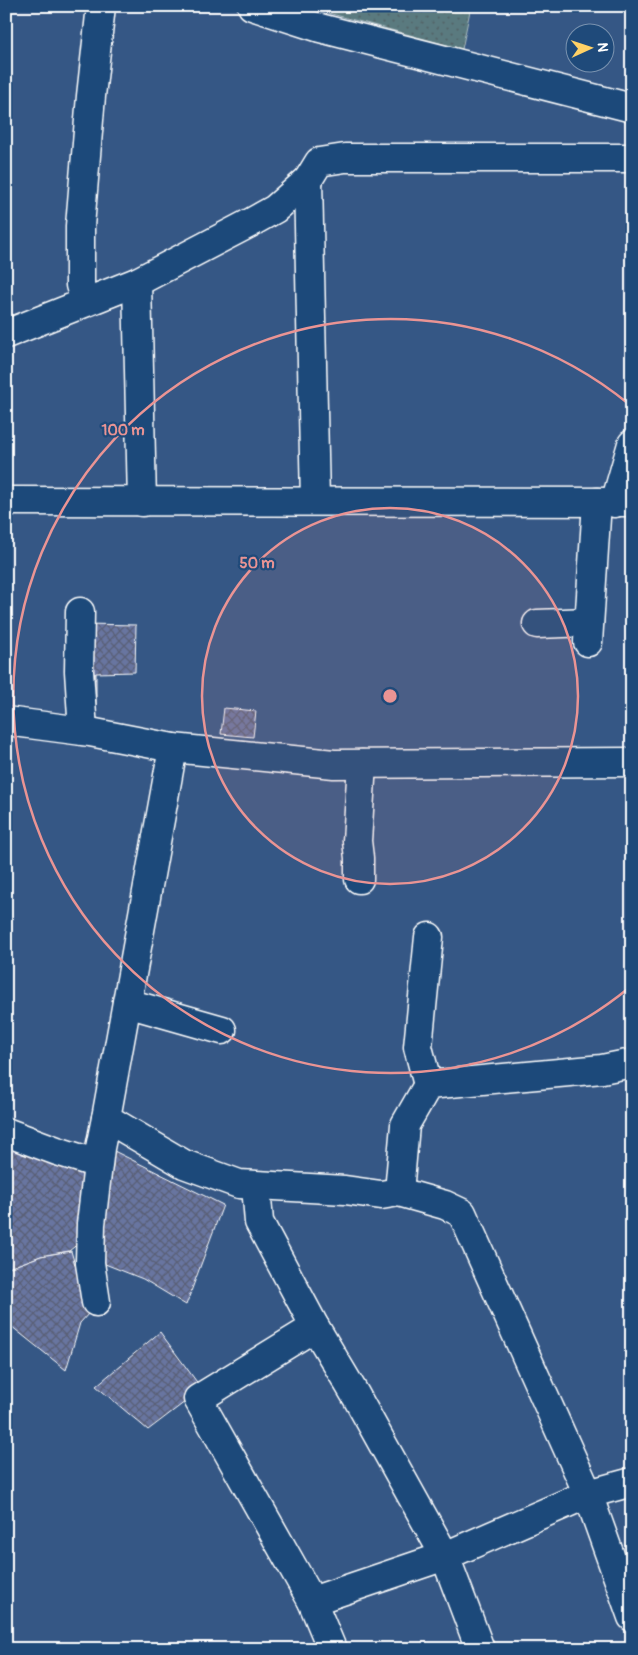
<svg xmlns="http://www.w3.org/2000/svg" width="638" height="1655" font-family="Pangolin,sans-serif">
	<defs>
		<pattern id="park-dots" width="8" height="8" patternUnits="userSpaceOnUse" patternTransform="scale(1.25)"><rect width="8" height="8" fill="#5a7a7f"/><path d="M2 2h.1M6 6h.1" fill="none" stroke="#536366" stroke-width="1.8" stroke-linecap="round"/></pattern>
		<pattern id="building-cross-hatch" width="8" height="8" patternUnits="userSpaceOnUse" patternTransform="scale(1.25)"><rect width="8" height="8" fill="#6774a0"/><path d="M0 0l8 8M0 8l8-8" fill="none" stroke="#5a6076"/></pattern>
	</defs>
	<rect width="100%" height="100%" fill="#355785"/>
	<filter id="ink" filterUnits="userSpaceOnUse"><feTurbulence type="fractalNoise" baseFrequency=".02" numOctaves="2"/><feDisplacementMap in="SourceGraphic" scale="10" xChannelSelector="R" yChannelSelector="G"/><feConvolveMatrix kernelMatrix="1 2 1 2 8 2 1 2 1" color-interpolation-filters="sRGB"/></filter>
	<g filter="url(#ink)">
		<polygon fill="url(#park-dots)" stroke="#acbcbf" points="302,6 471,6 462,49"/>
		<g fill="url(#building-cross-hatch)" stroke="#fff">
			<polygon points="85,624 136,625 135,672 96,673 96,709 86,709 85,682 95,680 95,673 94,677 89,677"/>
			<polygon points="224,708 256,711 253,737 221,734"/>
			<polygon points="12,1141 85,1174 85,1238 69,1251 41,1256 6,1269 6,1154"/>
			<polygon points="110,1149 223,1205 186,1305 143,1279 105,1264 100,1230"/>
			<polygon points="71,1251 84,1296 81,1304 89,1313 80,1323 66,1370 6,1322 6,1269 41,1256"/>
			<polygon points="160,1332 202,1389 148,1430 96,1386"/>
		</g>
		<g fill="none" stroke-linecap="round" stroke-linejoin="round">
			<g stroke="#fff" stroke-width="31">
				<g id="street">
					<polyline points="252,6 320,28 632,108"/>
					<polyline points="308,180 315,501"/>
					<polyline points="137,282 142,502"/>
					<polyline points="85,302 80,285 80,226 91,96 101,6"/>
					<polyline points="6,334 137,282 250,223 275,209 308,180 319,162 345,158 632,158"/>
					<polyline points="6,501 632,502"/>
					<polyline points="615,503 632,444"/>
					<polyline points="80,612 79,671 83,731"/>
					<polyline points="537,624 589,622"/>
					<polyline points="588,642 597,502"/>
					<polyline points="6,721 90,732 173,748 334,764 632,762"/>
					<polyline points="173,748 106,1118 184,1164 239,1184 345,1190 381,1195 399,1192 445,1205 462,1213 588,1494 632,1617"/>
					<polyline points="359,879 359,858 357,841 362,764"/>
					<polyline points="127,1003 222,1030"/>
					<polyline points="428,1085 418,1047 429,937"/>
					<polyline points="6,1132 57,1151 98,1164"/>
					<polyline points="256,1186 259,1222 315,1327 356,1396 445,1556 480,1649"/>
					<polyline points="399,1192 405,1125 428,1085 602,1069 632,1063"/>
					<polyline points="96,1302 90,1263 91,1224 100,1148 106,1118"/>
					<polyline points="312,1601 198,1399 315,1327"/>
					<polyline points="332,1649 312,1601 445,1556 588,1494 632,1482"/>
				</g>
			</g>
			<use href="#street" stroke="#1f4a7a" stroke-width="28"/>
		</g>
	</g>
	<circle cx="390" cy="696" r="188" fill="#ea9494" fill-opacity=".12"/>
	<g fill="none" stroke="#ea9494" stroke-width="2.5">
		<circle cx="390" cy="696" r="188"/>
		<path d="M630 987A377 377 0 1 1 630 405"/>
	</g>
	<circle cx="390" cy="696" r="8" fill="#ea9494" stroke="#1f4a7a" stroke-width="2.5"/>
	<g font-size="15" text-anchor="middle" font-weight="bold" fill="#ea9494" stroke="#1f4a7a" stroke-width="4.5" stroke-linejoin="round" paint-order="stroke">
		<text x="123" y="435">100 m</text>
		<text x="257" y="568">50 m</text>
	</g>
	<rect width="638" height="1655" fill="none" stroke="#1f4a7a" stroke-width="25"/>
	<rect x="12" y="12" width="613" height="1630" fill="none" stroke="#fff" stroke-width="2" filter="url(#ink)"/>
	<g transform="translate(590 48) rotate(87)"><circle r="24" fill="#1f4a7a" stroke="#7992af"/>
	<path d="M0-4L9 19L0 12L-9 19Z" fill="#ffd166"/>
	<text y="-8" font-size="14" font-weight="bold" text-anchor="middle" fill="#ffffff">N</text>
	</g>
</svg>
